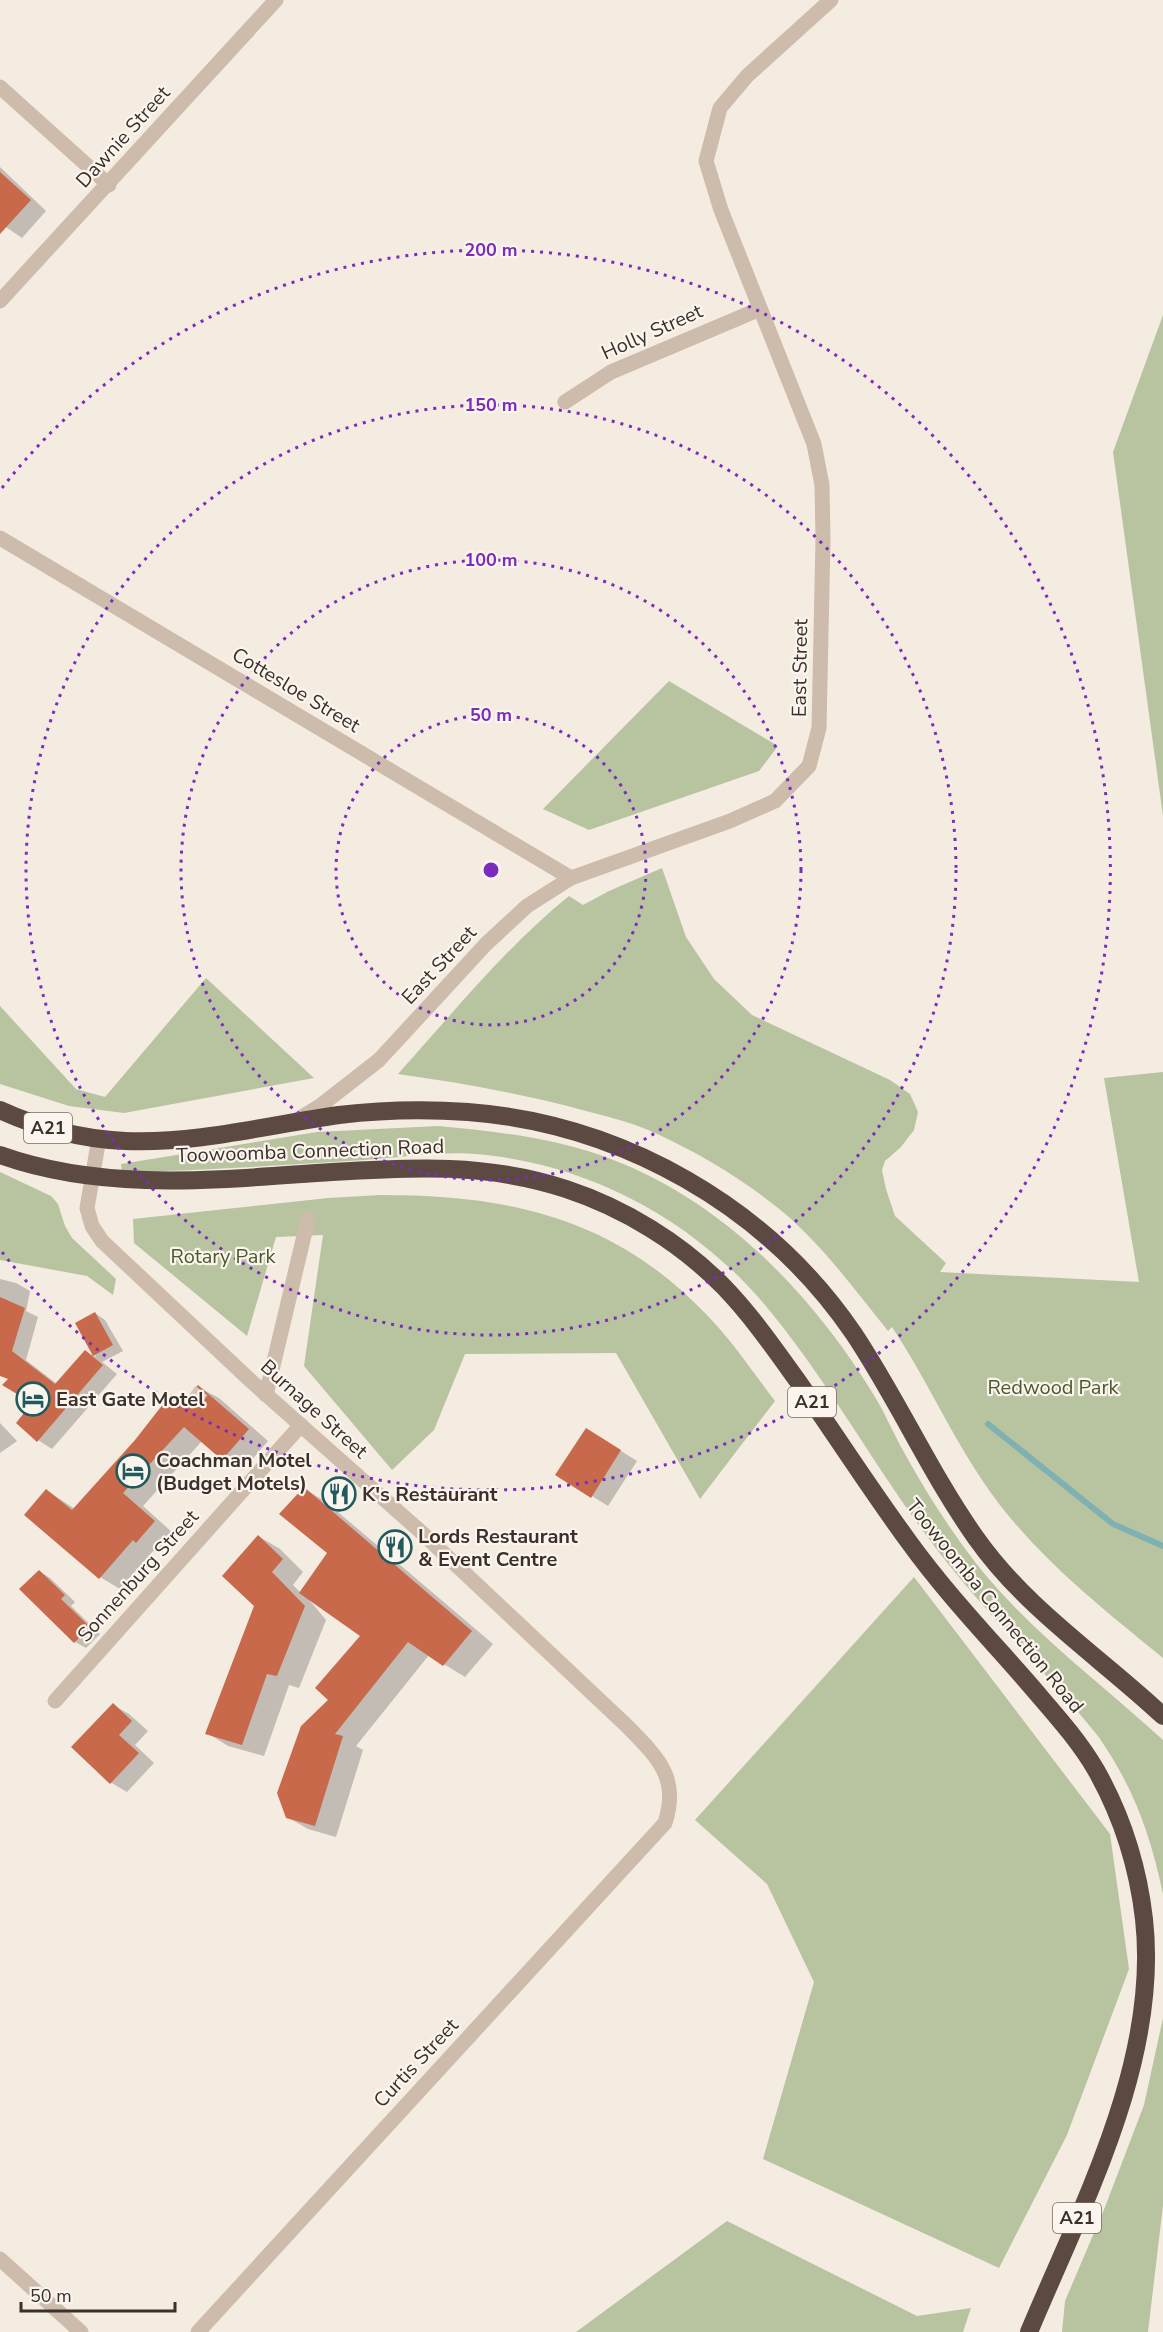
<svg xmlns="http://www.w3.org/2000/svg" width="1163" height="2332" font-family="'Nunito Sans',sans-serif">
	<rect width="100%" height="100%" fill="#f4ebe1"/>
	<g fill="#b8c4a0">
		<polygon points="1163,315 1163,816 1113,452"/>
		<polygon points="669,681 778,746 759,771 589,830 543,809"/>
		<path d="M662,868L686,937L714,979L752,1015L890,1080L910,1094L918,1112L914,1130L901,1147L885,1161L882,1170L886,1189L895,1216L946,1263L940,1272L1139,1282L1104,1078L1163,1072V1658C1097,1604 1030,1552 982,1480C949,1431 925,1376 892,1327L888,1331C855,1290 823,1246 783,1212C744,1180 701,1154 655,1133C634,1123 609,1117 586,1111C524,1094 462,1083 398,1074C453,1013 505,948 569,896L583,905L609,891Z"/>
		<polygon points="206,978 314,1078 124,1113 69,1106 0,1084 0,1006 76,1089 105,1097"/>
		<path d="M438,1126C492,1131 548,1137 600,1155C718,1196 811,1291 875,1397C886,1415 894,1435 905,1454C926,1492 949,1528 975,1562C1029,1631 1099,1681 1163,1740V1894C1150,1833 1134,1788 1098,1736C1045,1670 983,1611 932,1543C874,1466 827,1379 765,1305C695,1222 595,1167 487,1155C444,1150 407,1157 364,1160C283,1165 203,1171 122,1172L121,1164L317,1132Z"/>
		<polygon points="0,1172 51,1196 58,1204 65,1226 72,1238 116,1279 113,1295 87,1276 0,1260"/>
		<path d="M380,1195C508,1195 612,1217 704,1312C731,1339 752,1371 775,1401L700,1499L616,1353L465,1354L434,1430L392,1470L304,1366L323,1235L276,1237L247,1336L134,1243L133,1219L328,1198Z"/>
		<polygon points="914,1577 1110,1834 1129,1969 1067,2135 999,2268 763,2159 814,1982 767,1884 695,1820"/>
		<polygon points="1163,2018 1163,2205 1148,2332 1062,2332 1065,2301 1105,2207 1144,2105"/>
		<polygon points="727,2221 917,2316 971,2308 963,2332 576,2332"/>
	</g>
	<g fill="#0003">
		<polygon points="0,167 46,211 22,238 0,223"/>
		<polygon points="0,1279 16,1283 30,1291 26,1311 38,1317 26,1360 57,1384 85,1351 96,1357 77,1323 95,1313 105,1320 123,1351 102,1362 117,1374 52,1449 38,1440 35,1402 0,1370"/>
		<polygon points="198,1387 219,1398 268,1441 243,1470 223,1459 202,1441 143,1506 174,1534 157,1553 153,1551 120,1589 100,1577 46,1490 75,1509 136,1441 172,1396 184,1403"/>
		<polygon points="0,1423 17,1441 0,1453"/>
		<polygon points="602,1439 637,1461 608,1506 592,1496"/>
		<polygon points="304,1489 325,1501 493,1644 465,1677 429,1655 356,1746 363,1750 336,1837 308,1829 287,1817 330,1700 362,1636 306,1596 326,1620 299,1688 289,1685 264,1756 228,1746 207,1733 255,1606 258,1536 280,1549 303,1572 293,1585 301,1593 329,1553"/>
		<polygon points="39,1571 50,1578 75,1602 71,1606 100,1634 86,1648 75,1642 21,1589"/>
		<polygon points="113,1705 129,1714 148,1731 135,1745 154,1763 127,1792 110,1782"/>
	</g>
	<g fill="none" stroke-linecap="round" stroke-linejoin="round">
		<polyline stroke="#7fb0b2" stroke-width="6" points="988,1424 1113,1524 1163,1546"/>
	</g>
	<g fill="#c8694b">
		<polygon points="0,172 31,200 0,234"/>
		<polygon points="0,1297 25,1308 12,1351 55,1384 85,1350 103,1365 37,1442 16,1423 32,1403 2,1385 8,1379 0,1376"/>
		<polygon points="95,1312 113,1345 93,1356 75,1323"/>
		<polygon points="198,1385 249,1429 222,1460 184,1427 123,1493 155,1521 136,1543 133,1540 99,1579 24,1515 46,1489 72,1510 135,1440 171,1394 182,1403"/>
		<polygon points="586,1428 621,1450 591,1498 555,1475"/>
		<polygon points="304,1487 472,1631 443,1666 408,1642 335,1734 343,1736 315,1826 286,1818 277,1793 301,1726 328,1700 315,1688 360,1636 299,1593 327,1553 279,1514"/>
		<polygon points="258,1535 283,1559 272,1572 305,1606 277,1676 267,1674 242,1745 205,1734 254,1606 222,1576"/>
		<polygon points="39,1570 65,1595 61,1599 90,1627 74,1643 19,1589"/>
		<polygon points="113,1703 132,1721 119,1735 139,1753 110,1784 71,1747"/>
	</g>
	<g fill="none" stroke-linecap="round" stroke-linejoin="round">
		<polyline stroke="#cfc6bd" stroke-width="15" stroke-dasharray="15 8" stroke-linecap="butt" points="191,1392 205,1403"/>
		<g stroke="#cdbbac" stroke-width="15">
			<polyline points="0,87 109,185"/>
			<polyline points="0,301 276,0"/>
			<polyline points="565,402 611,372 760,309"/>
			<polyline points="0,538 571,878"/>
			<polyline points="299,1119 320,1106 379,1060 486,944 527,906 571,878 730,821 775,801 809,766 819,728 823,539 822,485 814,444 721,210 706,161 720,108 747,76 831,0"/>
			<path d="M99,1138L87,1208L92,1226L102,1241L251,1381L420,1531L627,1726C657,1757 680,1777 665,1823L198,2332"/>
			<polyline points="266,1395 308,1219"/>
			<polyline points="55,1701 301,1425"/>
			<polyline points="0,2259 81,2332"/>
		</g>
		<g stroke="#5c4a42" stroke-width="18">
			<path d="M0,1110C39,1128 82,1139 125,1141C197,1144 268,1125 339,1115C381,1110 426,1109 468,1112C622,1124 767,1206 854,1334C898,1400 930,1473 976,1538C1026,1609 1100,1657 1163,1716"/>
			<path d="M0,1155C106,1193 222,1179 332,1172C412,1167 488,1163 566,1189C624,1208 681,1243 724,1287C751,1315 774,1348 797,1380C835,1434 870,1489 909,1542C945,1592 989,1638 1030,1685C1053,1712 1078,1739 1096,1770C1122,1816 1138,1867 1144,1919C1160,2061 1082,2205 1029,2332"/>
		</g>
	</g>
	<g fill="none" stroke="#7b2cbf" stroke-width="3" stroke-dasharray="3 6">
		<circle cx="491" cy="870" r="155"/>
		<circle cx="491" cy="870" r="310"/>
		<circle cx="491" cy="870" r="465"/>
		<path d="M2 488A620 620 0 1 1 2 1252"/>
	</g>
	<defs>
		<g id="hotel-ring" transform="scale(1.725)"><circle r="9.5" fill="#fbf5ee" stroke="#1f5a5e" stroke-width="1.5"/><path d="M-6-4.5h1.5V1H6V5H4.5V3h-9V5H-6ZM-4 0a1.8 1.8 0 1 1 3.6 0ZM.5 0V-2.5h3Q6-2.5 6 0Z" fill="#1f5a5e"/></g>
		<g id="restaurant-ring" transform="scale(1.725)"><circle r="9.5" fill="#fbf5ee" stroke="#1f5a5e" stroke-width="1.5"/><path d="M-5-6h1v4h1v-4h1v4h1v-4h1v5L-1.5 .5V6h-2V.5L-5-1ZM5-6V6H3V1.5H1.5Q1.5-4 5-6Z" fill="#1f5a5e"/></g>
	</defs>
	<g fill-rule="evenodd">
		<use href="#hotel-ring" x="33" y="1399"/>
		<use href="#hotel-ring" x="133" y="1471"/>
		<use href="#restaurant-ring" x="339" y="1494"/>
		<use href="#restaurant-ring" x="395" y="1547"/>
	</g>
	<g text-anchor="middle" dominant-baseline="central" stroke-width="4.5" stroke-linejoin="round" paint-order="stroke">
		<g fill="#fbf5ee" stroke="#756b66" stroke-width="1.5">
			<rect x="24" y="1113" width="48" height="30" rx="4.5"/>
			<rect x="788" y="1387" width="48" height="30" rx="4.5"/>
			<rect x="1053" y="2203" width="48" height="30" rx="4.5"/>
		</g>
		<g font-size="18" font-weight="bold" fill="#3b302b">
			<text x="48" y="1128">A21</text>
			<text x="812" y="1402">A21</text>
			<text x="1077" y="2218">A21</text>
		</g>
		<g font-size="20" fill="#3b302b" stroke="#fbf5ee">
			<text transform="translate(123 137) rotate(-48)">Dawnie Street</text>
			<text transform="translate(652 332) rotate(-24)">Holly Street</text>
			<text transform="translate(800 668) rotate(-89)">East Street</text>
			<text transform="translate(296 690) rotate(31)">Cottesloe Street</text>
			<text transform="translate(439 965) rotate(-47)">East Street</text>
			<text transform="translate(310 1151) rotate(-2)">Toowoomba Connection Road</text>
			<text transform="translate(314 1409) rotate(42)">Burnage Street</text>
			<text transform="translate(138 1576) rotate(-48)">Sonnenburg Street</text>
			<text transform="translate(995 1606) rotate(51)">Toowoomba Connection Road</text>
			<text transform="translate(416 2063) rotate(-47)">Curtis Street</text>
		</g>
		<g font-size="20" fill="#4a5a2e" stroke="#fbf5ee">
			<text x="223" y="1256">Rotary Park</text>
			<text x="1053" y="1387">Redwood Park</text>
		</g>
		<g font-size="20" font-weight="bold" fill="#3b302b" stroke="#fbf5ee" text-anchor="start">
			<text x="56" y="1399">East Gate Motel</text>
			<text x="156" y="1460">Coachman Motel<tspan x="156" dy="23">(Budget Motels)</tspan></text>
			<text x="362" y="1494">K's Restaurant</text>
			<text x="418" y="1536">Lords Restaurant<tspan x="418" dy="23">&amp; Event Centre</tspan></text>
		</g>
	</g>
	<circle cx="491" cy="870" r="9" fill="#7b2cbf" stroke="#fbf5ee" stroke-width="3"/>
	<g font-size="18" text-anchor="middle" font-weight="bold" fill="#7b2cbf" stroke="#fbf5ee" stroke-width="4.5" stroke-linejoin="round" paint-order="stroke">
		<text x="491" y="256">200 m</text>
		<text x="491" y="411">150 m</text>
		<text x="491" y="566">100 m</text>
		<text x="491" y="721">50 m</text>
	</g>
	<path d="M21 2302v9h154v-9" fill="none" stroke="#3b302b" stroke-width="3"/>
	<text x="30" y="2302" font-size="18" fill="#3b302b" stroke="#fbf5ee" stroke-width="4.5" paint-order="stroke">50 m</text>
</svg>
